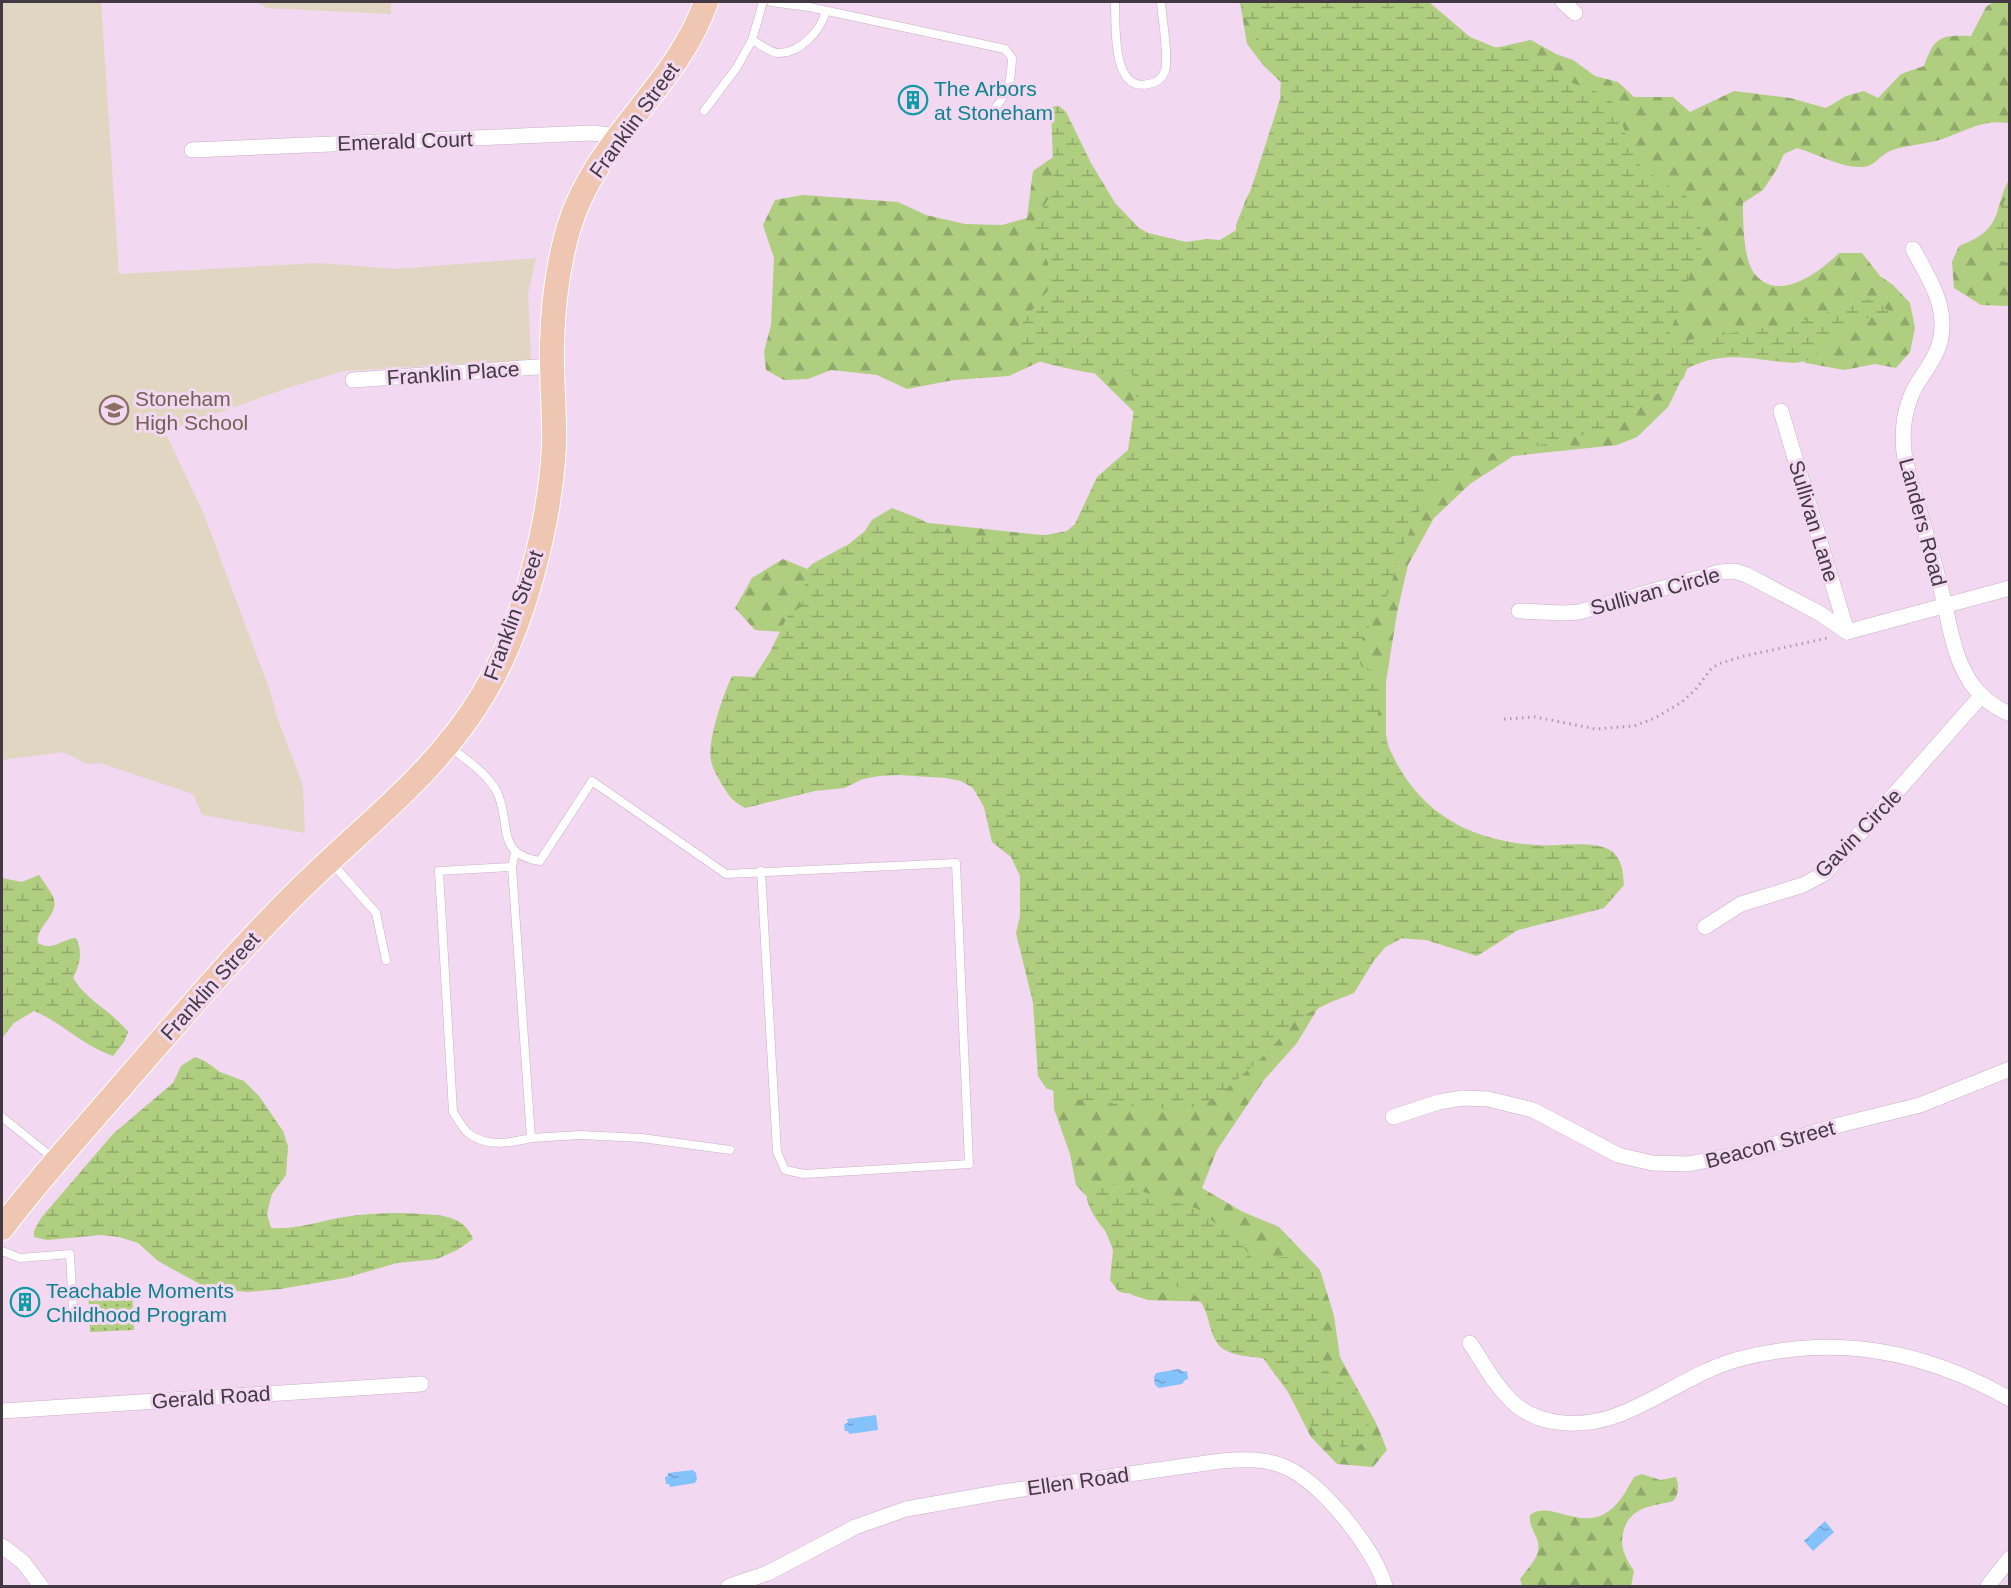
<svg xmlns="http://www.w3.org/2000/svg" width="2011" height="1588" font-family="Arial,sans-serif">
	<defs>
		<pattern id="grass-dots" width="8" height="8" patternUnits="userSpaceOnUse" patternTransform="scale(1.5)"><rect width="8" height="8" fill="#afce7f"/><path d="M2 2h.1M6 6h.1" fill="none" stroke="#90a86a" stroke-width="1.8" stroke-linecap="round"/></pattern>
		<pattern id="forest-firs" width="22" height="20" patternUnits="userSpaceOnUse" patternTransform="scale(1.5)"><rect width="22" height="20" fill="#afce7f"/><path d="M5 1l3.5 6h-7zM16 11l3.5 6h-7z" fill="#90a86a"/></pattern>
		<pattern id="wetland-marsh" width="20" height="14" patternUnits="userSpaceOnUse" patternTransform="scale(1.5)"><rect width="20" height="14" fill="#afce7f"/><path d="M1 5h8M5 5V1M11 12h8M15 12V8" fill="none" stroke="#90a86a"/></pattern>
		<pattern id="water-ripples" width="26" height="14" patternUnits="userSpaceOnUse" patternTransform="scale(1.5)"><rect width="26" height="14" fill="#83c2fa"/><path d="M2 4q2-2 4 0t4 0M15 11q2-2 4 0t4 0" fill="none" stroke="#6d9fcc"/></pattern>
	</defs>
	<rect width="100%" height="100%" fill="#f2d8f0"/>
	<g fill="#e1d6c2">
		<polygon points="2,2 101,2 119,274 319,263 396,269 536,258 528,293 531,360 344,371 287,388 165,432 203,512 270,691 276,714 303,786 305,833 202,815 193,794 100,763 87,764 63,752 2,760"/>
		<polygon points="257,2 391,2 391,14 267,8"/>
	</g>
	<polygon fill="url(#grass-dots)" points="132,1288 134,1330 90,1332 88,1290"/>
	<g fill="url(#forest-firs)">
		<path d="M1240,2L1419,23L1495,48L1531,40L1556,54L1573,60L1595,76L1618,82L1634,97H1673L1690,112L1734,91L1790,98L1826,108L1846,96L1864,91L1878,98L1901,74L1924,66C1935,37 1939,35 1971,36L1986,7L1993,2H2009V123C1981,119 1965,132 1939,140C1925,144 1901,146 1890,151C1880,155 1874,167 1863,167C1840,168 1818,154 1797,148L1784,154L1777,169L1763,190L1743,203C1743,221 1743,258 1754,273C1777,304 1819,273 1839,253H1862L1880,276L1893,285L1910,303L1915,328L1910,352L1896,368L1875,364L1844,370L1806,363L1782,347L1732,351L1687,368L1668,407L1637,437L1617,445L1513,456L1470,484L1434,518L1408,565L1397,613L1386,682V735L1427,916L1399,940L1341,970L1297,1043L1264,1080L1217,1150L1202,1188L1243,1212L1279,1227L1320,1270L1334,1316L1340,1357L1376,1423L1387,1450L1373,1467L1337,1464L1311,1437L1288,1392L1236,1321L1212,1302L1148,1300L1132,1295L1094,1204L1076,1185L1070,1154L1054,1109L1049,964L1000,801L783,632L755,630L735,608L752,578L783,559L812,571L892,519L1051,536L1082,537L1127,471L1134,412L1072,351L1039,362L1009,376L954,380L907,389L877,375L831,370L808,379L784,380L766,370L764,352L771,325L774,258L763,225L775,200L803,195L898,202L926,215L965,224L1002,225L1027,218L1033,171L1062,151L1123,232L1236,253V225L1247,197L1257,179L1284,85L1264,66L1247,44Z"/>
		<path d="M2009,180V306L1981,305L1954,288L1952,262L1959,246C1971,241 1983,236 1991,225C1999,215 2000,194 2009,180Z"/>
		<path d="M1642,1474L1660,1480L1676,1477C1679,1486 1679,1495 1673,1501C1663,1504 1650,1505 1640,1510C1624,1518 1618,1539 1625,1555C1627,1561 1631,1566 1634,1571L1631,1586H1522L1520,1579C1528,1567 1543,1556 1537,1539C1534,1531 1529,1525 1530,1515C1550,1499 1580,1532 1609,1511C1621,1502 1627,1489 1634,1477Z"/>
	</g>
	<g fill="url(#wetland-marsh)">
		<path d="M1239,2H1429L1470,37L1494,47L1524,50L1533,54L1548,74L1603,94L1617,106L1630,149L1640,166L1671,188L1683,193L1693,203L1703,237L1701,250L1694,260L1681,306L1670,331L1671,339L1674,342L1796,323L1866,299L1879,301L1889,313C1872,316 1854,321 1839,331C1818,344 1825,360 1794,363C1752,360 1730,350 1688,367L1683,379L1650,398L1644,405L1619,423L1599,431L1552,443L1494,453L1464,469L1461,475L1454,479L1442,478C1431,492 1424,508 1412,520C1411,532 1406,538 1402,549C1395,567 1392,588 1383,605C1373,623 1355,640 1360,663C1362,672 1378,666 1381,677C1384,693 1375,711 1379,727C1381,735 1387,744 1391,752C1419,813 1470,841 1536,845C1557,847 1589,840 1608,849C1622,856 1623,872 1624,885L1604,908L1518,930L1477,956L1426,940L1397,938L1387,945L1373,962L1354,993L1331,1002L1297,1019L1265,1055L1215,1099L1188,1109L1173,1110L1115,1104L1096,1100H1080L1046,1088L1038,1076L1033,1003L1016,933L1020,916V876L1011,857L992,842L984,807L973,788L961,781L946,778L899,775L879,776L863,779L844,788L815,791L745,808C733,801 730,798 723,786C718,778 713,770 711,761C707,741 723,695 732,676L754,677L770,652L788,615L802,606L807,569L812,564L849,544L865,531L872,520L892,508L920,519L945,533L979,536H1041L1067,531L1075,524L1097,477L1128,450L1137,391L1133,375L1128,370C1120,371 1113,374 1105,374C1093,375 1041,363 1029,358C1025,357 1020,354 1019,350C1016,344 1019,333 1021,327C1028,309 1046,302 1050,281C1053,262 1037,243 1028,227L1034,221L1054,190L1051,107L1059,106L1066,112L1091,163L1115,203L1139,228L1148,233L1186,242L1207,239L1220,240L1238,229L1280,100L1281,78L1259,46Z"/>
		<path d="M2009,196V263C2000,262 1997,257 1993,248C1998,231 1995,207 2009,196Z"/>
		<path d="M39,875C44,883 52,892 54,900C58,916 35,927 38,943C55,952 60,939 76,938C83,952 80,965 73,978C87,1001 112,1011 128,1032L124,1042L113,1056C83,1046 63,1023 34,1011L14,1023L2,1038V878L22,882Z"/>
		<path d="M195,1057L205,1061L220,1072L244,1081L259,1096L283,1131L288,1146L286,1175L272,1194L270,1201L267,1214L271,1228C295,1230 320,1221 344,1217C370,1213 396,1212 423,1214C443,1215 465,1217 473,1239L457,1250L437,1259L397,1263L345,1278L280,1289L248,1292L207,1288L158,1261L138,1243L119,1237L101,1235L47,1240L34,1237V1231L41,1218L113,1134L173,1083L181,1066Z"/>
		<path d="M1108,1183L1125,1186L1198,1209L1220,1227L1231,1231L1252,1258L1292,1257L1307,1264L1316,1272L1320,1284L1317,1321L1323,1361L1327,1371L1356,1393L1366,1408L1369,1421L1367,1438L1360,1445L1342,1447L1314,1431L1289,1390L1271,1369L1266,1359C1253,1356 1237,1357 1225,1350C1202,1336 1217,1301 1182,1288C1160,1281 1139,1300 1118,1291L1110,1280L1114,1240C1099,1226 1065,1183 1108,1183Z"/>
	</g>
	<g fill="url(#water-ripples)">
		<polygon points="1179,1369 1184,1372 1187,1371 1188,1379 1185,1380 1182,1384 1159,1388 1155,1385 1154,1377 1156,1373"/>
		<polygon points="876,1415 878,1430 849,1434 848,1431 845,1431 844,1424 848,1423 847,1419"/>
		<polygon points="693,1470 696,1473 697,1479 695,1483 670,1487 669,1484 666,1484 665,1477 668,1476 668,1473"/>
		<polygon points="1825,1521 1834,1532 1813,1551 1804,1541"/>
	</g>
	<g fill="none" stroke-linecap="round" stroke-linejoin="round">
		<g stroke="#c8afc6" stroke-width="9">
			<g id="lane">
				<path d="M763,2L752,40C760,44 769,52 778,53C800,54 821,30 826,11"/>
				<path d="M771,2L809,7L1005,49L1012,58C1011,79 1010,90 996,107"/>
				<path d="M1115,2C1116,23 1111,93 1148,84C1156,83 1162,79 1165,71C1169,55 1162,19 1161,2"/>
				<polyline points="704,111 737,67 752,40"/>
				<path d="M449,746C466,760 486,772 497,792C512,823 494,854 540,861L592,781L726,874L956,863L969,1164L804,1174L785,1170L777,1152L761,871"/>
				<polyline points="515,852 512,867 531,1138 580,1135 642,1138 730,1150"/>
				<polyline points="332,863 376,913 386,960"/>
				<path d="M512,867L439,871L453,1112C458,1119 462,1127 467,1132C485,1148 510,1143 531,1138"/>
				<polyline points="2,1117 53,1158"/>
				<polyline points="2,1251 20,1258 70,1254 73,1310"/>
			</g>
		</g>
		<g stroke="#c8afc6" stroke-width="16">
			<g id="street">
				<polyline points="1563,2 1575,13"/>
				<polyline points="192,150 592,133 618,136"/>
				<path d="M1913,249C1925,272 1943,298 1942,326C1942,350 1929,365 1917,384C1903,408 1901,434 1905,460C1918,509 1934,557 1945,606C1951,633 1955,659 1971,683C1981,698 1994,707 2010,714"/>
				<polyline points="353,380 552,366"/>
				<polyline points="1781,411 1847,632"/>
				<polyline points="1519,611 1565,613 1579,612 1720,572 1734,571 1747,575 1819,613 1847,632"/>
				<polyline points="1847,632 2010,588"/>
				<polyline points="1705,927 1741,904 1803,885 1825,873 1981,696"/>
				<polyline points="1393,1117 1439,1102 1462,1098 1488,1099 1533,1110 1618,1155 1652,1163 1688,1164 1745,1153 1843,1124 1920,1105 2010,1069"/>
				<path d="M1470,1343C1483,1363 1497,1389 1516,1405C1542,1427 1584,1427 1615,1416C1657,1401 1695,1371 1739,1359C1836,1334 1923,1350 2010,1399"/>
				<polyline points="2,1411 421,1384"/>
				<polyline points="2,1546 23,1562 41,1586"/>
				<path d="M729,1586L768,1573L855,1527L906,1509L1002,1492L1221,1461C1242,1459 1265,1458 1285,1467C1322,1483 1374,1548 1385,1586"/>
				<polyline points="1988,1586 2010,1558"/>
			</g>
		</g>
		<g stroke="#fff" stroke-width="26">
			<path id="primary" d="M2,1228C40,1177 84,1130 125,1082C180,1019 234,955 293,896C360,828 435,776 484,693C524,626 550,523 554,446C555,412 551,377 552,343C553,304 558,264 569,227C595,140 677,86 706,2"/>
		</g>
		<polyline stroke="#af9bae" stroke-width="3" stroke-dasharray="1.5 4.5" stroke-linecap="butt" points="1504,719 1535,717 1596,729 1634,726 1655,718 1682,702 1695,690 1711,669 1718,664 1744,656 1828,638"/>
		<use href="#lane" stroke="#fff" stroke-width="8"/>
		<use href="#street" stroke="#fff" stroke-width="15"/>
		<use href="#primary" stroke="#efc6b1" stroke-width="24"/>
	</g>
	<defs>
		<g id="building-ring" transform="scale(1.5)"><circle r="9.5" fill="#f2d8f0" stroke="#0f9aa8" stroke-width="1.5"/><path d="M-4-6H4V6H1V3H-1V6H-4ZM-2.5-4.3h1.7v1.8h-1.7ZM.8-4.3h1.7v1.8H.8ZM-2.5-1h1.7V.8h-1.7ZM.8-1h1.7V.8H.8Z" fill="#0f9aa8"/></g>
		<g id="school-ring" transform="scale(1.5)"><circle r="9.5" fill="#f2d8f0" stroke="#8d6e63" stroke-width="1.5"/><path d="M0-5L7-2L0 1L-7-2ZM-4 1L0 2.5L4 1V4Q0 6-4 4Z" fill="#8d6e63"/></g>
	</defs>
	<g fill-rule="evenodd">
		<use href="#building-ring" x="913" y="100"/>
		<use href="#school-ring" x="114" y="410"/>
		<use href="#building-ring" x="25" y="1302"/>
	</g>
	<g text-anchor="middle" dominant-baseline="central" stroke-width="6" stroke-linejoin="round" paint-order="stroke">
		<g font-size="21" fill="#0d838f" stroke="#f2d8f0" text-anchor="start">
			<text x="934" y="88">The Arbors<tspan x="934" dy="24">at Stoneham</tspan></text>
			<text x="46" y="1290">Teachable Moments<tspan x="46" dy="24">Childhood Program</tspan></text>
		</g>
		<g font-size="21" fill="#433942" stroke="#f2d8f0">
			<text transform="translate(634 120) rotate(-54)">Franklin Street</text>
			<text transform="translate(405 141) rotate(-2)">Emerald Court</text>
			<text transform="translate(453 373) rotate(-4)">Franklin Place</text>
			<text transform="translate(1814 521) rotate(73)">Sullivan Lane</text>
			<text transform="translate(1923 522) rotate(75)">Landers Road</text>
			<text transform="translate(1655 591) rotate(-15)">Sullivan Circle</text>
			<text transform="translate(513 615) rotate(-70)">Franklin Street</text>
			<text transform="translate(1858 833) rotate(-46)">Gavin Circle</text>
			<text transform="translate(210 986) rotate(-48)">Franklin Street</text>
			<text transform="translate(1770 1144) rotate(-15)">Beacon Street</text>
			<text transform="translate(211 1397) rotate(-4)">Gerald Road</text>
			<text transform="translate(1078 1481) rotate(-8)">Ellen Road</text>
		</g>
		<g font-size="21" fill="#785e54" stroke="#f2d8f0" text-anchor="start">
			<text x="135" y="398">Stoneham<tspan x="135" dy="24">High School</tspan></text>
		</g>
	</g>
	<rect width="2011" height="1588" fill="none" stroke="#433942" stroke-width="6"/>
</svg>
